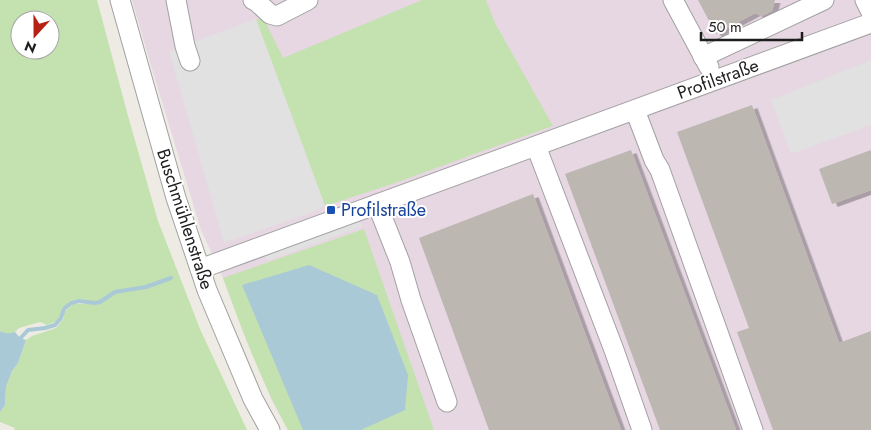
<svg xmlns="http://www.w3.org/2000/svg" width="871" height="430" font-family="Jost,sans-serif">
	<defs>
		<filter id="shadow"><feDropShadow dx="5.5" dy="3" stdDeviation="0" flood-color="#0004"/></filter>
	</defs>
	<rect width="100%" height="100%" fill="#edebe4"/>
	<polygon fill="#e6d7e2" points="132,0 871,0 871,430 288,430 272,401 243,332 223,278 201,230 149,59"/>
	<g fill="#c4e2af" fill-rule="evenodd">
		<path d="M0,0H97L128,116L158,221L200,329L247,430H14L15,428L0,422V412L5,405L6,387L12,371L18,363L26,340L32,336L56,328L64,318C63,312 69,308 73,304H98L110,296L101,301L95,302L79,299L70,301L63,309L59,318L55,322L47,325L40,322L19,328L15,332L10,334H5L0,331ZM20,20H50V50H20Z"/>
		<polygon points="422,0 486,0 495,23 553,126 480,152 395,183 325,206 256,20 263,17 283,58"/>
		<path d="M364,229L434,430H288C261,381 242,330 223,278Z"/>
	</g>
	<g fill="#e1e1e1">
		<polygon points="256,19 325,206 310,213 224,243 169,51"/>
		<polygon points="871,60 871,125 791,154 771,100"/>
		<polygon points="358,218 362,226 267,261 264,253"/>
	</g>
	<g fill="#a9c9d7">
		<polygon points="309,265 377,295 408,375 405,410 361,430 303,430 242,285"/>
		<path d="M0,331C6,334 9,334 15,332L20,338L26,340L18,363L12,371L6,387L5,405L0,412Z"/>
	</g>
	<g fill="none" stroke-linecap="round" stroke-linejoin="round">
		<polyline stroke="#a9c9d7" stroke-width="4" points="17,342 28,330 45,328 55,325 61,318 64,309 71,303 79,301 95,303 100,302 115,292 146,287 171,278"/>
	</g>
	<g fill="#bdb7b1" filter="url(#shadow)">
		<polygon points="698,0 775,0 772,11 762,16 755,13 716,34"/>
		<polygon points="752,105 839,343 871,331 871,430 773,430 737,332 749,328 677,132"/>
		<polygon points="631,150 736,430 660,430 565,174"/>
		<polygon points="871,150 871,190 832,204 819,169"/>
		<polygon points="533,194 621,430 489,430 419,238"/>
	</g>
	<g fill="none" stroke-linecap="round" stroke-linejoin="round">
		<g stroke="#a1a1a1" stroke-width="21">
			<g id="minor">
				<polyline points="120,0 176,198 200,269 207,290 253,399 270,430"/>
				<polyline points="176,0 185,46 190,61"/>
				<polyline points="253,0 256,1 270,14 277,16 308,0"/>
				<polyline points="673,0 709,67"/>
				<polyline points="865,0 871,12"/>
				<polyline points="703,57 824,0"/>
				<polyline points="635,110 654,160 660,170 753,430"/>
				<polyline points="536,146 614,350 642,430"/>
				<polyline points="377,204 400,262 411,300 447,402"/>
				<polyline points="200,269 871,23"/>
			</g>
		</g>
		<use href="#minor" stroke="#fff" stroke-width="19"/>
	</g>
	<rect fill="#1a4fb4" stroke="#fff" stroke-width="2" x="326" y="205" width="10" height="10" rx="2.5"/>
	<g text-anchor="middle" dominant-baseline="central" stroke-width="4" stroke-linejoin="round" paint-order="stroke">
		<g font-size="18" fill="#1d1d1d" stroke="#fff">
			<text transform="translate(718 79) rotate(-20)">Profilstraße</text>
			<text transform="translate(185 219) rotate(72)">Buschmühlenstraße</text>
		</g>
		<g font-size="18" fill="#164399" stroke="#fff" text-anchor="start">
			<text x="341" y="210">Profilstraße</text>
		</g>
	</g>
	<g transform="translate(35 35) rotate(201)"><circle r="24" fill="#ffffff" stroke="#a5a5a5"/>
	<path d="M0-4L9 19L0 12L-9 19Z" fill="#b62114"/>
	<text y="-8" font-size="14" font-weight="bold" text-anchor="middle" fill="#1d1d1d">N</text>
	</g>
	<path d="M701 32v8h101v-8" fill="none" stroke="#1d1d1d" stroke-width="2.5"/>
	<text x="708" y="32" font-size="15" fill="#1d1d1d" stroke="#ffffff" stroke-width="4" paint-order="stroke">50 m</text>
</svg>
